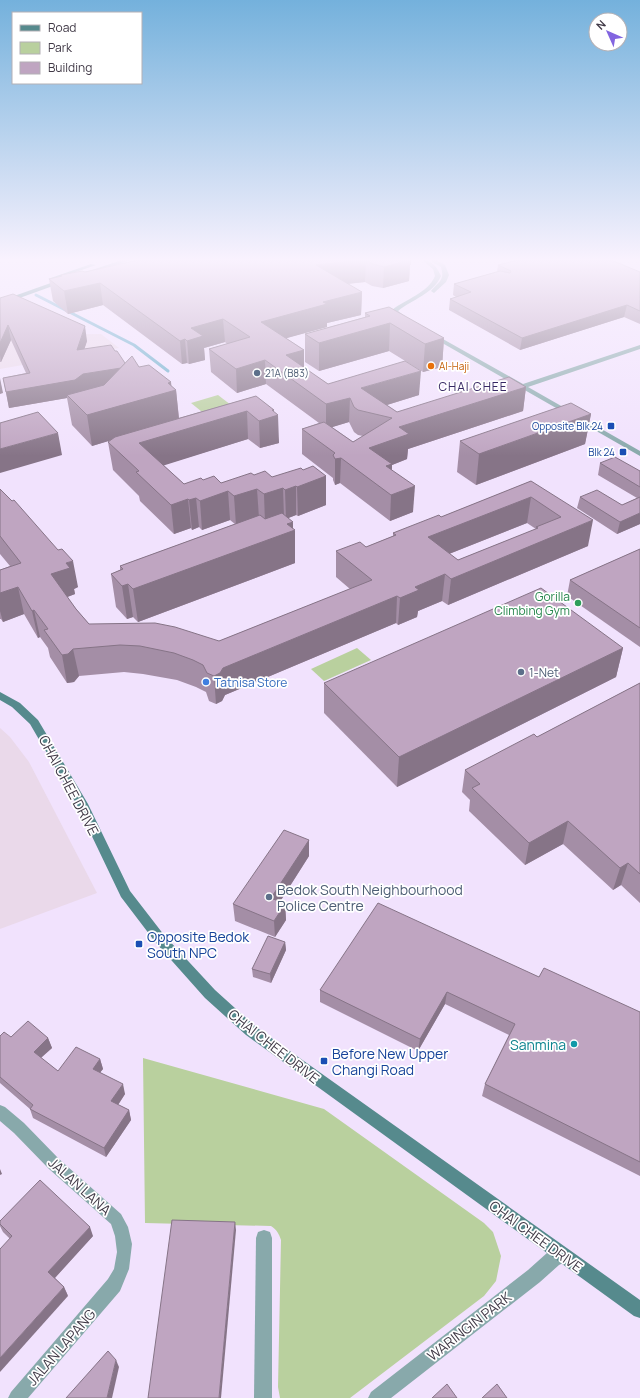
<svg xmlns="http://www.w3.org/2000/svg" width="640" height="1398" font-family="Manrope,sans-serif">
	<rect width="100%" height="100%" fill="#f1e2fd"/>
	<g fill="#ead9ea">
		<polygon points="101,334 119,348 0,369 0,335"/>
		<polygon points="0,728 10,737 29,762 97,893 0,929"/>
	</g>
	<g fill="#b9d09e">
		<polygon points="218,395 244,415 217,424 191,403"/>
		<polygon points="357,648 371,660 324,681 311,669"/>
		<path d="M143,1058L324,1109L484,1223L493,1232L501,1256L496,1281L484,1296L350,1398H280L278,1387L281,1240C279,1234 277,1230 271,1226L145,1223Z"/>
	</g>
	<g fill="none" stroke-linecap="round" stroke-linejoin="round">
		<polyline stroke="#67acca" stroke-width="3" points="36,295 134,345 168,371"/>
		<g fill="#88a9ab" fill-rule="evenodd">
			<path d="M422,260C432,260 437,267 441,276C433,294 413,299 398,311L406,317L401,318L392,312V310C406,299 428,293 435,276L433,269Z"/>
			<path d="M432,260H436L445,265L449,275L446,282L434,293L431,291C439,281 445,281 441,267L432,262Z"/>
			<polygon points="430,334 434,334 523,384 640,345 640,349 528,387 640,451 640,456 430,336"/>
			<polygon points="0,1105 5,1107 24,1123 59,1159 121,1214 128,1227 132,1244 129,1269 120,1291 28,1398 8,1398 11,1392 108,1279 114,1269 117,1252 115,1236 111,1224 49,1169 14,1133 0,1121"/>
			<polygon points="264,1230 270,1232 272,1238 272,1398 254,1398 256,1238 258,1232"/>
			<polygon points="561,1247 567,1249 569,1255 567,1261 559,1265 540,1282 391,1398 368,1398 371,1392 528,1270 547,1253"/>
		</g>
		<g fill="#568a8d" fill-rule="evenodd">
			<polygon points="122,260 131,260 88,274 83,273"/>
			<polygon points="91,264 96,265 53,280 48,279"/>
			<polygon points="62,279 65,281 64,282 0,305 0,301"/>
			<polygon points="0,692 20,703 38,720 88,804 130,891 164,935 215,990 256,1027 640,1300 640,1318 634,1316 246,1035 205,998 156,943 121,897 77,805 30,724 12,707 0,700"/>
		</g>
	</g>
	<g fill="#a48ea6" fill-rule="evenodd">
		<path d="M138,260H411V265H410L409,281L383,288L372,286L365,282L347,284L362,292L361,315L327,323V327L286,338L304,350V368L328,384L419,395L387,405L397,412L526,387L523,411L408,449L407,459L392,465V470L413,512L390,521L340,483L335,485L333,480V478L302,454V429L319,423L266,384L237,393L211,372L209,349L227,344L225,342L204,348L205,360L189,364L187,363L182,364L103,305L68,314L53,301L49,279L61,277V275L85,272ZM349,422L354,432L358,435L363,436L353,442L332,427Z"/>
		<polygon points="513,260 611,260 640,272 640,324 624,317 520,350 449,310 450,299 456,297 453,295 454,284 497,272 498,265 515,261"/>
		<polygon points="0,298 87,341 84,349 115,351 125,363 139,367 171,382 171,386 176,390 179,418 256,396 274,412 279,443 260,448 248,439 163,465 184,484 203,480 221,483 254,475 272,477 303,470 326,476 326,505 298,516 296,515 288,518 293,528 295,563 138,622 133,617 127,619 116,607 111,574 120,570 120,566 235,524 230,520 202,530 199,527 192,530 191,528 174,534 140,501 139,496 113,470 108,442 111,440 92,446 72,425 67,398 9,408 3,378 26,373 11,340 1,362 0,362"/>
		<polygon points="365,313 444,338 442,367 423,372 389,351 319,371 305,362 305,334 365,317"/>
		<polygon points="591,414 585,444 476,485 457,472 460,441"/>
		<polygon points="600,463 640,471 640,524 617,534 577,508 580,497 622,505 637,498 598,475"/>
		<path d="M531,481L588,546L448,605L442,601L418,611L417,617L398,625L396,623L225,695L222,701L216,704L209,701L206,692L196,687L177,680L143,674L124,672L79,676L74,682L67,683L50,657L48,648L40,637L38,638L24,614L3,622L1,619H0V570L10,566L0,554V489L78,587L74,589L75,594L67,597L76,609L89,624L219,641L350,589L336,577V551L366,547L393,536V533L441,517ZM527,523L536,529L458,560L449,554Z"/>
		<polygon points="640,549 640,647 567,596 570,580"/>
		<polygon points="623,648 616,677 397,787 324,713 324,683"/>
		<polygon points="640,683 640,903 621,885 613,890 563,844 525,865 469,811 470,800 462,792 465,770 537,737"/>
		<polygon points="309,840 309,856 280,902 285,904 286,920 275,937 235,921 233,904"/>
		<polygon points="285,942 286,950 271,983 253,977 252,969"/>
		<polygon points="539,977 640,1012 640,1176 482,1096 485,1084 509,1035 445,1004 418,1051 320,1002 320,990"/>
		<polygon points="0,1036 11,1037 48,1038 52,1048 41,1058 58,1071 100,1059 103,1069 100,1072 125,1094 118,1105 129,1110 131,1120 106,1157 33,1118 30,1109 0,1083"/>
		<polygon points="0,1221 93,1236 55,1278 64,1287 68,1296 3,1232 0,1226"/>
	</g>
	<g fill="#867487">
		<polygon points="366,260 365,282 316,287 316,265"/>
		<polygon points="399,260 411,260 411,265 410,265 409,281 383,288 384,267"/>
		<polygon points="100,283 103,305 68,314 64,291"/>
		<polygon points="362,292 361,315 327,323 327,327 262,345 261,322 323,302"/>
		<polygon points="627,305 624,317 520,350 522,338"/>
		<polygon points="223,319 225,342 204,348 205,360 189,364 187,341 191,328"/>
		<polygon points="390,323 389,351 319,371 319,343"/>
		<polygon points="8,325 11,340 1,362 0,355 0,343"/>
		<polygon points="85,326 87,341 79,366 77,350"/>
		<polygon points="444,338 442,367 423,372 425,344"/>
		<polygon points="185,339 187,363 182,364 180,341"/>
		<polygon points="304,350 304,373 286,355"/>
		<polygon points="265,360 266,384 237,393 236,369"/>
		<polygon points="127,367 129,382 67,395 67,398 9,408 6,392 83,374"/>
		<polygon points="421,371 419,395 364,412 361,388"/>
		<polygon points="0,378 3,393 0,394"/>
		<polygon points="171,382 172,391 176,390 179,420 92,446 87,415"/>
		<polygon points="526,387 523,411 408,449 407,459 392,465 391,490 369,448 399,427"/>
		<polygon points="350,398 349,422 326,429 326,404"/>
		<polygon points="272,410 274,410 274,416 278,415 279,443 260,448 259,421"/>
		<polygon points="247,411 248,439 143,472 139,443"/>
		<polygon points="591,414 585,444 476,485 479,454"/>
		<polygon points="58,433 62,455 0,473 0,449"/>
		<polygon points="341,458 340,483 335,485 335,459"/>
		<polygon points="326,476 326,505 298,516 297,487"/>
		<polygon points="296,486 296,515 286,519 285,490"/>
		<polygon points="415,486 413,512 390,521 391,495"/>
		<polygon points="283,488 284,517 265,523 264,494"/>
		<polygon points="257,489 259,518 236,525 234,496"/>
		<polygon points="228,491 230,520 202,530 200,501"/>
		<polygon points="531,497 527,523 426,563 428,537"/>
		<polygon points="196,498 199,527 192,530 189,500"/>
		<polygon points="188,499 191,528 174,534 171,505"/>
		<polygon points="640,513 640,524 617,534 620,522"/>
		<polygon points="593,520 588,546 448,605 451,579"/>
		<polygon points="293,522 293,531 295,530 295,563 138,622 133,589"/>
		<polygon points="73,561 78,587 74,589 75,594 57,601 51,574 66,563"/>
		<polygon points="445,574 442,601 418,611 417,617 398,625 400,598 415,587"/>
		<polygon points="128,584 133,617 127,619 122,586"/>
		<polygon points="18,587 24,614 3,622 0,611 0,593"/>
		<polygon points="397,596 396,623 225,695 222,701 216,704 214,676 223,668"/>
		<polygon points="34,610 40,637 38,638 32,611"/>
		<polygon points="623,648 616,677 397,787 399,757"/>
		<polygon points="73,649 79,676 74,682 67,683 62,655"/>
		<polygon points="568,821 563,844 525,865 529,843"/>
		<polygon points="309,840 309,856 272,914 271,898"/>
		<polygon points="628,863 621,885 613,890 620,868"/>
		<polygon points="285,904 286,920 275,937 274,921"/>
		<polygon points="285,942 286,950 271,983 270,974"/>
		<polygon points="447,992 445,1004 418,1051 420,1039"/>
		<polygon points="48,1038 52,1048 37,1061 34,1052"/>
		<polygon points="100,1059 103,1069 95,1079 93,1069"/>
		<polygon points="123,1084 125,1094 114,1111 111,1101"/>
		<polygon points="129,1110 131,1120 106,1157 104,1148"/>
		<polygon points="0,1169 2,1174 0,1175"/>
		<polygon points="235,1222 236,1230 221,1398 219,1398"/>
		<polygon points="90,1227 93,1236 52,1281 48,1272"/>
		<polygon points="64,1287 68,1296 0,1372 0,1358"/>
		<polygon points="116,1360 119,1367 112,1398 107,1398"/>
	</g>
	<g fill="#bfa5c1" stroke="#867487" fill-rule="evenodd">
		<polygon points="138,260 410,260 384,267 373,264 366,260 316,265 362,292 323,302 327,304 261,322 304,350 286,355 328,384 405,361 421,371 361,388 397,412 509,377 526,387 399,427 409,434 369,448 392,464 386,466 415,486 391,495 341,458 335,459 333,455 335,453 302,429 324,422 353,442 392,418 358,410 354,407 350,398 326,404 265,360 236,369 209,349 250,337 223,319 191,328 203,336 187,341 185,339 180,341 100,283 64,291 49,279 62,276 61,275 82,271 85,272"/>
		<polygon points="518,260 611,260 640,272 640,311 627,305 522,338 450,299 471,292 454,284 500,271 510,273 511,271 498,265"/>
		<polygon points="13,294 85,326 77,350 111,345 115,351 117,351 125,363 121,368 83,374 75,380 6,392 3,378 30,373 8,325 0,343 0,298"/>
		<polygon points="389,307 444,338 425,344 390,323 319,343 305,334 370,316 365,313"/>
		<polygon points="132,356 139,367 149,365 171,382 168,383 176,390 87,415 67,395 104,385"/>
		<polygon points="256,396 274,410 272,410 278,415 259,421 247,411 139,443 184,484 201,478 203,480 214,476 221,483 251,473 254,475 265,471 272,477 301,468 303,470 313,466 326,476 297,487 296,486 285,490 283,488 264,494 257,489 234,496 228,491 200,501 196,498 189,500 188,499 171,505 136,472 139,471 108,442 115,437"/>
		<polygon points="571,403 591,414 479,454 460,441"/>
		<polygon points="38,412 58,433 0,449 0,423"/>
		<polygon points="615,457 640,471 640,487 600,463"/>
		<path d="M531,481L593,520L451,579L445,574L415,587L419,590L400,598L397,596L223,668L220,673L214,676L207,673L203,665L193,660L174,653L140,646L120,645L73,649L68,654L62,655L44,630L48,629L34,610L32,611L18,587L0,593V570L21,563L0,536V489L12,501L14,500L58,550L62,549L73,561L66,563L70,568L51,574L76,609L89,624L155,623L175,627L219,641L372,580L336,551L360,542L366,547L396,535L393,533L439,515L441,517ZM531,497L561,517L536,527L538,528L458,560L428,537Z"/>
		<polygon points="597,490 622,505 640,497 640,513 620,522 580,497"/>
		<polygon points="282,513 293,522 287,524 295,530 133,589 128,584 122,586 111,574 123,569 120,566 260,515 265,519"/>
		<polygon points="640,549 640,628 570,580"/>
		<polygon points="541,588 623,648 399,757 324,683"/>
		<polygon points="640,683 640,874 628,863 620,868 568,821 529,843 472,788 480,784 465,770 534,734 537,737"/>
		<polygon points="284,830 309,840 271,898 285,904 274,921 233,904"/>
		<polygon points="378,903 539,977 544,968 640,1012 640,1162 485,1084 515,1024 447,992 420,1039 320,990"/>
		<polygon points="268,936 285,942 270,974 252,969"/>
		<polygon points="28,1021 48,1038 34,1052 58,1071 76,1047 100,1059 93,1069 123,1084 111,1101 129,1110 104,1148 30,1109 33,1105 0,1077 0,1036 4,1032 11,1037"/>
		<polygon points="40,1180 90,1227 48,1272 64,1287 0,1358 0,1249 12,1236 0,1224 0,1221"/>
		<polygon points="172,1220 235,1222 219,1398 148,1398"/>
		<polygon points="108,1351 116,1360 107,1398 66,1398"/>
		<polygon points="447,1384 457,1398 432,1398"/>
		<polygon points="497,1384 507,1398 482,1398"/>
	</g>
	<linearGradient id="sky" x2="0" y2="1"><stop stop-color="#74b1dc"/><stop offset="0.57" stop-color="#f9f2fe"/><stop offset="1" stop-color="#f9f2fe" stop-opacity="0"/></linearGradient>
	<rect width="640" height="456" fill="url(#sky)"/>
	<circle fill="#e8710a" stroke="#fff" stroke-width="1.5" cx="431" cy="366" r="4"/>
	<g fill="#5c6f8a" stroke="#fff" stroke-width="1.5">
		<circle cx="257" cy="373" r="4"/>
		<circle cx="521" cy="672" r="4"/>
		<circle cx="269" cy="897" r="4"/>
	</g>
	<g fill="#1a4fb4" stroke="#fff" stroke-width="1.5">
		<rect x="607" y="422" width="8" height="8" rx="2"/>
		<rect x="619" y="448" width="8" height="8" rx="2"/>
		<rect x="135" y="940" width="8" height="8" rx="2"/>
		<rect x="320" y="1057" width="8" height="8" rx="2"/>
	</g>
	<circle fill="#2e9e5b" stroke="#fff" stroke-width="1.5" cx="578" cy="603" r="4"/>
	<circle fill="#3f7fe0" stroke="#fff" stroke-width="1.5" cx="206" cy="682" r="4"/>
	<circle fill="#0f9aa8" stroke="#fff" stroke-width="1.5" cx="574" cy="1044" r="4"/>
	<g text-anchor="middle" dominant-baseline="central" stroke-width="3.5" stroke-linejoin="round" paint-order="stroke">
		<g font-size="10" fill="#c56008" stroke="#fff" text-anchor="start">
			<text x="439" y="366">Al-Haji</text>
		</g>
		<g font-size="10" fill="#4e5e75" stroke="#fff" text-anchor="start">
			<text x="265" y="373">21A (B83)</text>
		</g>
		<g font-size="10" fill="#164399" stroke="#fff" text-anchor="end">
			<text x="603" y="426">Opposite Blk 24</text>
			<text x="615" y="452">Blk 24</text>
		</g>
		<g font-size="12" letter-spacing="1" fill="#372964" stroke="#fff">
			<text x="473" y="386">CHAI CHEE</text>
		</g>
		<g font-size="12" fill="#27864d" stroke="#fff" text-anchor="end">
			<text x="570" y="596">Gorilla<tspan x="570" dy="14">Climbing Gym</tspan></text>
		</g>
		<g font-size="12" fill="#4e5e75" stroke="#fff" text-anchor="start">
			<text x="529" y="672">1-Net</text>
		</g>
		<g font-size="12" fill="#366cbe" stroke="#fff" text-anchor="start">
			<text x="214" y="682">Tatnisa Store</text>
		</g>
		<g font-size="14" fill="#403946" stroke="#fff">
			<text transform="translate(69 785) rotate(62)">CHAI CHEE DRIVE</text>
			<text transform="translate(274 1046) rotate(38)">CHAI CHEE DRIVE</text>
			<text transform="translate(80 1186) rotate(42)">JALAN LANA</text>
			<text transform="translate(536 1236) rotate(36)">CHAI CHEE DRIVE</text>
			<text transform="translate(469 1326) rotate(-38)">WARINGIN PARK</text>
			<text transform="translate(61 1347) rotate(-49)">JALAN LAPANG</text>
		</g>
		<g font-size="14" fill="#4e5e75" stroke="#fff" text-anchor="start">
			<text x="277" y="889">Bedok South Neighbourhood<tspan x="277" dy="16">Police Centre</tspan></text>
		</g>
		<g font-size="14" fill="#164399" stroke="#fff" text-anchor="start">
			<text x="147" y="936">Opposite Bedok<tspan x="147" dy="16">South NPC</tspan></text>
			<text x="332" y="1053">Before New Upper<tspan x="332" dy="16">Changi Road</tspan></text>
		</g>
		<g font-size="14" fill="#0d838f" stroke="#fff" text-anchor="end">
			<text x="566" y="1044">Sanmina</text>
		</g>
	</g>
	<rect x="12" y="12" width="130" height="72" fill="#ffffff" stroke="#b3b0b5"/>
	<rect x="20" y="25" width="20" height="6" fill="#568a8d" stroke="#b3b0b5"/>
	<text x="48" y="32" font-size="12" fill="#403946">Road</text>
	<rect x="20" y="42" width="20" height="12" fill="#b9d09e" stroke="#b3b0b5"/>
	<text x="48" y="52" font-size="12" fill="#403946">Park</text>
	<rect x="20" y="62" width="20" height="12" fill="#bfa5c1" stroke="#b3b0b5"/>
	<text x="48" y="72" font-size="12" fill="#403946">Building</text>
	<g transform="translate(608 32) rotate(315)"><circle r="19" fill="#ffffff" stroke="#b3b0b5"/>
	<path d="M0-3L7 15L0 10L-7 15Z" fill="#8265e0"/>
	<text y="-6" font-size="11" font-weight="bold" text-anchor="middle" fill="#403946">N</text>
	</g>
</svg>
